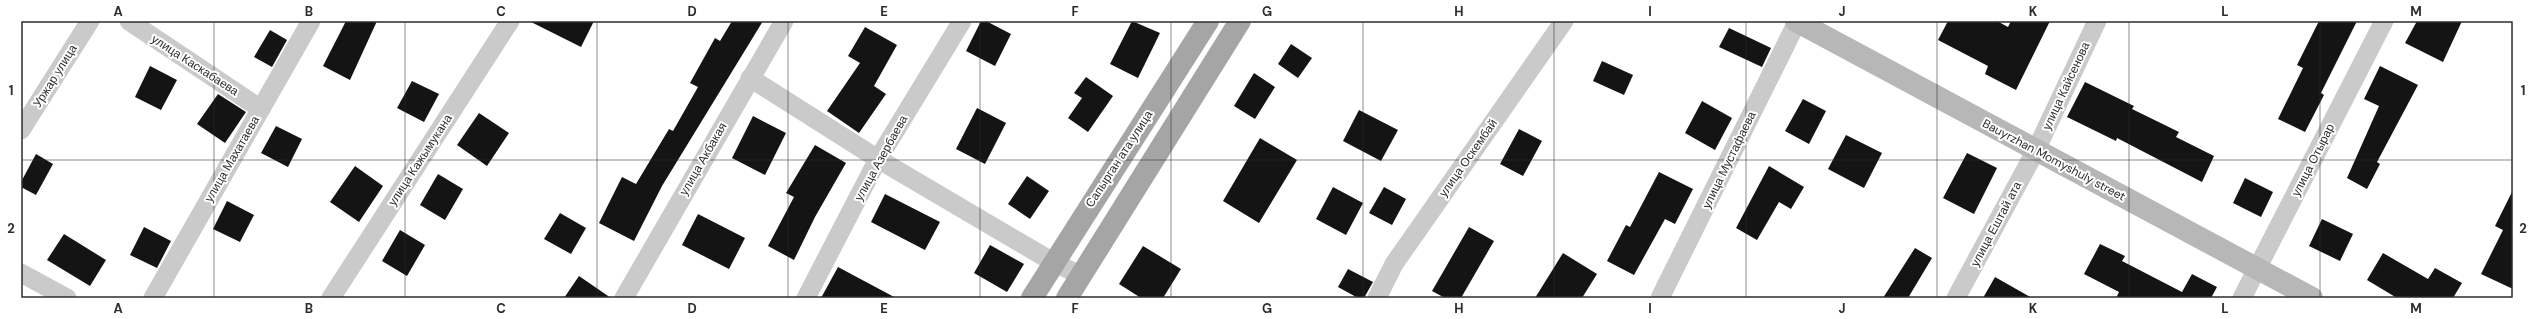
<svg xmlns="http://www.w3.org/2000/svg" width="2534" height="319" font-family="'DM Sans',sans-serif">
	<rect width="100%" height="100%" fill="#fff"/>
	<g fill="#141414">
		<polygon points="346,21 377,21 350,80 323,66"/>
		<polygon points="529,21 594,21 581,47"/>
		<polygon points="732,21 763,21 662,186 634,241 599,223 622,177 636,184 669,129 673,131 698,87 690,83 715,38 720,41"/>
		<polygon points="981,21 986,21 1011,34 995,66 966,51"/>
		<polygon points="1132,21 1160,33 1138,78 1110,64"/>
		<polygon points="1948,21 1997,21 2008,27 2011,21 2050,21 2016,90 1985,74 1988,66 1938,40"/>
		<polygon points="2319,21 2357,21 2321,93 2324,95 2305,132 2278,119 2303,68 2297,65"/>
		<polygon points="2417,21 2462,21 2443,62 2405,43"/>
		<polygon points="865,27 897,45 874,86 886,94 859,133 827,111 860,63 848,56"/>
		<polygon points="1729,28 1771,48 1762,67 1719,47"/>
		<polygon points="270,30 287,40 272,67 254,57"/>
		<polygon points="1291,44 1312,58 1298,78 1278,64"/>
		<polygon points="1602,61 1633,75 1624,95 1593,81"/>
		<polygon points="150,66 177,80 161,110 135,97"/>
		<polygon points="2380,66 2418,85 2377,162 2380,164 2367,189 2347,178 2379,106 2364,99"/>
		<polygon points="1254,73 1275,87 1255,119 1234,106"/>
		<polygon points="1086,77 1113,96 1088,132 1068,118 1082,98 1074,93"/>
		<polygon points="412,81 439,94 424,122 397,108"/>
		<polygon points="2085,82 2134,106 2132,109 2179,132 2176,137 2214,156 2202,182 2117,138 2116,141 2067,117"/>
		<polygon points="218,94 246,112 225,143 197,124"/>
		<polygon points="1803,99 1826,111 1809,144 1785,131"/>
		<polygon points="1702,101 1732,118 1715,150 1685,133"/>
		<polygon points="977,108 1006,123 985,164 956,149"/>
		<polygon points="1359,110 1398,130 1381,161 1343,141"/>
		<polygon points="479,113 509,133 487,166 457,145"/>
		<polygon points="753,116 786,133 765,175 732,158"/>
		<polygon points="276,126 302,139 288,167 261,153"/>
		<polygon points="1519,129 1542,141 1523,176 1500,164"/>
		<polygon points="1846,135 1882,153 1864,188 1828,169"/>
		<polygon points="1260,138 1297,160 1259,223 1223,201"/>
		<polygon points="815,145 846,163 815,217 794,260 768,246 794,197 786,193"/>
		<polygon points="1967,153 1997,168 1974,214 1943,198"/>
		<polygon points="36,154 53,164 36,195 21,187 21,182"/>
		<polygon points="355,166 383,186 359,222 330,202"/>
		<polygon points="1769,166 1804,187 1791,209 1779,202 1757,240 1736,228"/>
		<polygon points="1659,172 1693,189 1675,224 1665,219 1634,275 1607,261 1626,225 1630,227"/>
		<polygon points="438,174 463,189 445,220 420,205"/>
		<polygon points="1027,176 1049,191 1030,219 1008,204"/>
		<polygon points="2245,178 2273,192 2261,217 2233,203"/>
		<polygon points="1333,187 1363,203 1346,235 1316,219"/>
		<polygon points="1384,187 1406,199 1392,225 1369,213"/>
		<polygon points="2513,190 2513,289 2481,274 2503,230 2495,226"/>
		<polygon points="885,194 940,222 925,250 871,222"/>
		<polygon points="227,201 254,215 240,242 213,229"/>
		<polygon points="560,213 586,228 571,254 544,239"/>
		<polygon points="698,214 745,238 729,269 682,245"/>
		<polygon points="2322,219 2353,234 2340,261 2309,246"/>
		<polygon points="144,227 171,241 157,268 130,255"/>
		<polygon points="1469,227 1494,241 1461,298 1445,298 1432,291"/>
		<polygon points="400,230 425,245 407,276 382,261"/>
		<polygon points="64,234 106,260 90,286 47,260"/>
		<polygon points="2100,244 2125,256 2122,261 2182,292 2192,274 2217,287 2211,298 2116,298 2119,292 2084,274"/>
		<polygon points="990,245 1024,264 1007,292 974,273"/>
		<polygon points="1143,246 1181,269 1163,298 1141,298 1119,284"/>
		<polygon points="1915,248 1932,258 1908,298 1883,298"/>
		<polygon points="1563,253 1597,274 1582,298 1535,298"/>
		<polygon points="2383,253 2428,279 2435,268 2462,283 2453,298 2397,298 2367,280"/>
		<polygon points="838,267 896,298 821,298"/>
		<polygon points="1348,269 1373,282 1364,298 1358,298 1338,287"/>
		<polygon points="579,276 611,298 564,298"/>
		<polygon points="1995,277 2032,298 1983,298"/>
	</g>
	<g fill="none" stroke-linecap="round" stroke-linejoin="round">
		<g stroke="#cacaca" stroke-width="19">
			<polyline points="129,21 261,109"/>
			<polyline points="750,78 878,159 1053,262 1080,275"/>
			<polyline points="21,130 90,21"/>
			<polyline points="21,273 67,298"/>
			<polyline points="153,298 311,21"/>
			<polyline points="331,298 510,21"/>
			<polyline points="624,298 784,21"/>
			<polyline points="806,298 878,159 962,21"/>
			<polyline points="1377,298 1394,264 1564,21"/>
			<polyline points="1660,298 1797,22"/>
			<polyline points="1956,298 2036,150 2097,21"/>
			<polyline points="2242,298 2384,21"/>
		</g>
		<polyline stroke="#b7b7b7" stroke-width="22" points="1796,21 2312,298"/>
		<g stroke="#a5a5a5" stroke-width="22">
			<polyline points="1032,298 1208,21"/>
			<polyline points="1067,298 1240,21"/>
		</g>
	</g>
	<path fill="none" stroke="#2d2d2d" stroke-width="1" stroke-opacity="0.55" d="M214,21V298M405,21V298M597,21V298M788,21V298M980,21V298M1171,21V298M1363,21V298M1554,21V298M1746,21V298M1937,21V298M2129,21V298M2320,21V298M21,160H2513"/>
	<g text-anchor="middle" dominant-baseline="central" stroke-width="4" stroke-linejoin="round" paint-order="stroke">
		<g font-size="12" fill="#2d2d2d" stroke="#fff">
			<text transform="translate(195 65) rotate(33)">улица Каскабаева</text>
			<text transform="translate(55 76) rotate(-58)">Уржар улица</text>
			<text transform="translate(2066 86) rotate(-65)">улица Кайсенова</text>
			<text transform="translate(881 158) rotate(-61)">улица Азербаева</text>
			<text transform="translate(1468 158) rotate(-55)">улица Оскембай</text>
			<text transform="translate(232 159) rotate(-60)">улица Махатаева</text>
			<text transform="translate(703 159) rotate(-60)">улица Акбакая</text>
			<text transform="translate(1119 159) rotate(-57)">Сапырган ата улица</text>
			<text transform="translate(420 160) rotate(-57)">улица Кажымукана</text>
			<text transform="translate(1729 160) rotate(-64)">улица Мустафаева</text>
			<text transform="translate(2054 160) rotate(28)">Bauyrzhan Momyshuly street</text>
			<text transform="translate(2313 160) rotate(-63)">улица Отырар</text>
			<text transform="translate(1996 224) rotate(-62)">улица Ештай ата</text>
		</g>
	</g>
	<rect width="2534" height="319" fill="none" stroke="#ffffff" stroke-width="44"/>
	<rect x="22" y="22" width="2490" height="275" fill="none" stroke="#2d2d2d" stroke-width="1.5"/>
	<g font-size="13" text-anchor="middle" font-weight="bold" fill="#2d2d2d">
		<text x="118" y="16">A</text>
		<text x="309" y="16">B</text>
		<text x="501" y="16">C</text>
		<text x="692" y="16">D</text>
		<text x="884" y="16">E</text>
		<text x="1075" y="16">F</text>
		<text x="1267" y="16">G</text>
		<text x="1459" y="16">H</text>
		<text x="1650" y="16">I</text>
		<text x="1842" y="16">J</text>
		<text x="2033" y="16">K</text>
		<text x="2225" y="16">L</text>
		<text x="2416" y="16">M</text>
		<text x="11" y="95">1</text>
		<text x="2523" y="95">1</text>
		<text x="11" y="233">2</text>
		<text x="2523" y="233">2</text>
		<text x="118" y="313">A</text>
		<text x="309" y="313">B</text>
		<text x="501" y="313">C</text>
		<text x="692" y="313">D</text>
		<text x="884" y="313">E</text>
		<text x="1075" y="313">F</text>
		<text x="1267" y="313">G</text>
		<text x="1459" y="313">H</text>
		<text x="1650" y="313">I</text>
		<text x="1842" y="313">J</text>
		<text x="2033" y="313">K</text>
		<text x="2225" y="313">L</text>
		<text x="2416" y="313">M</text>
	</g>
</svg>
